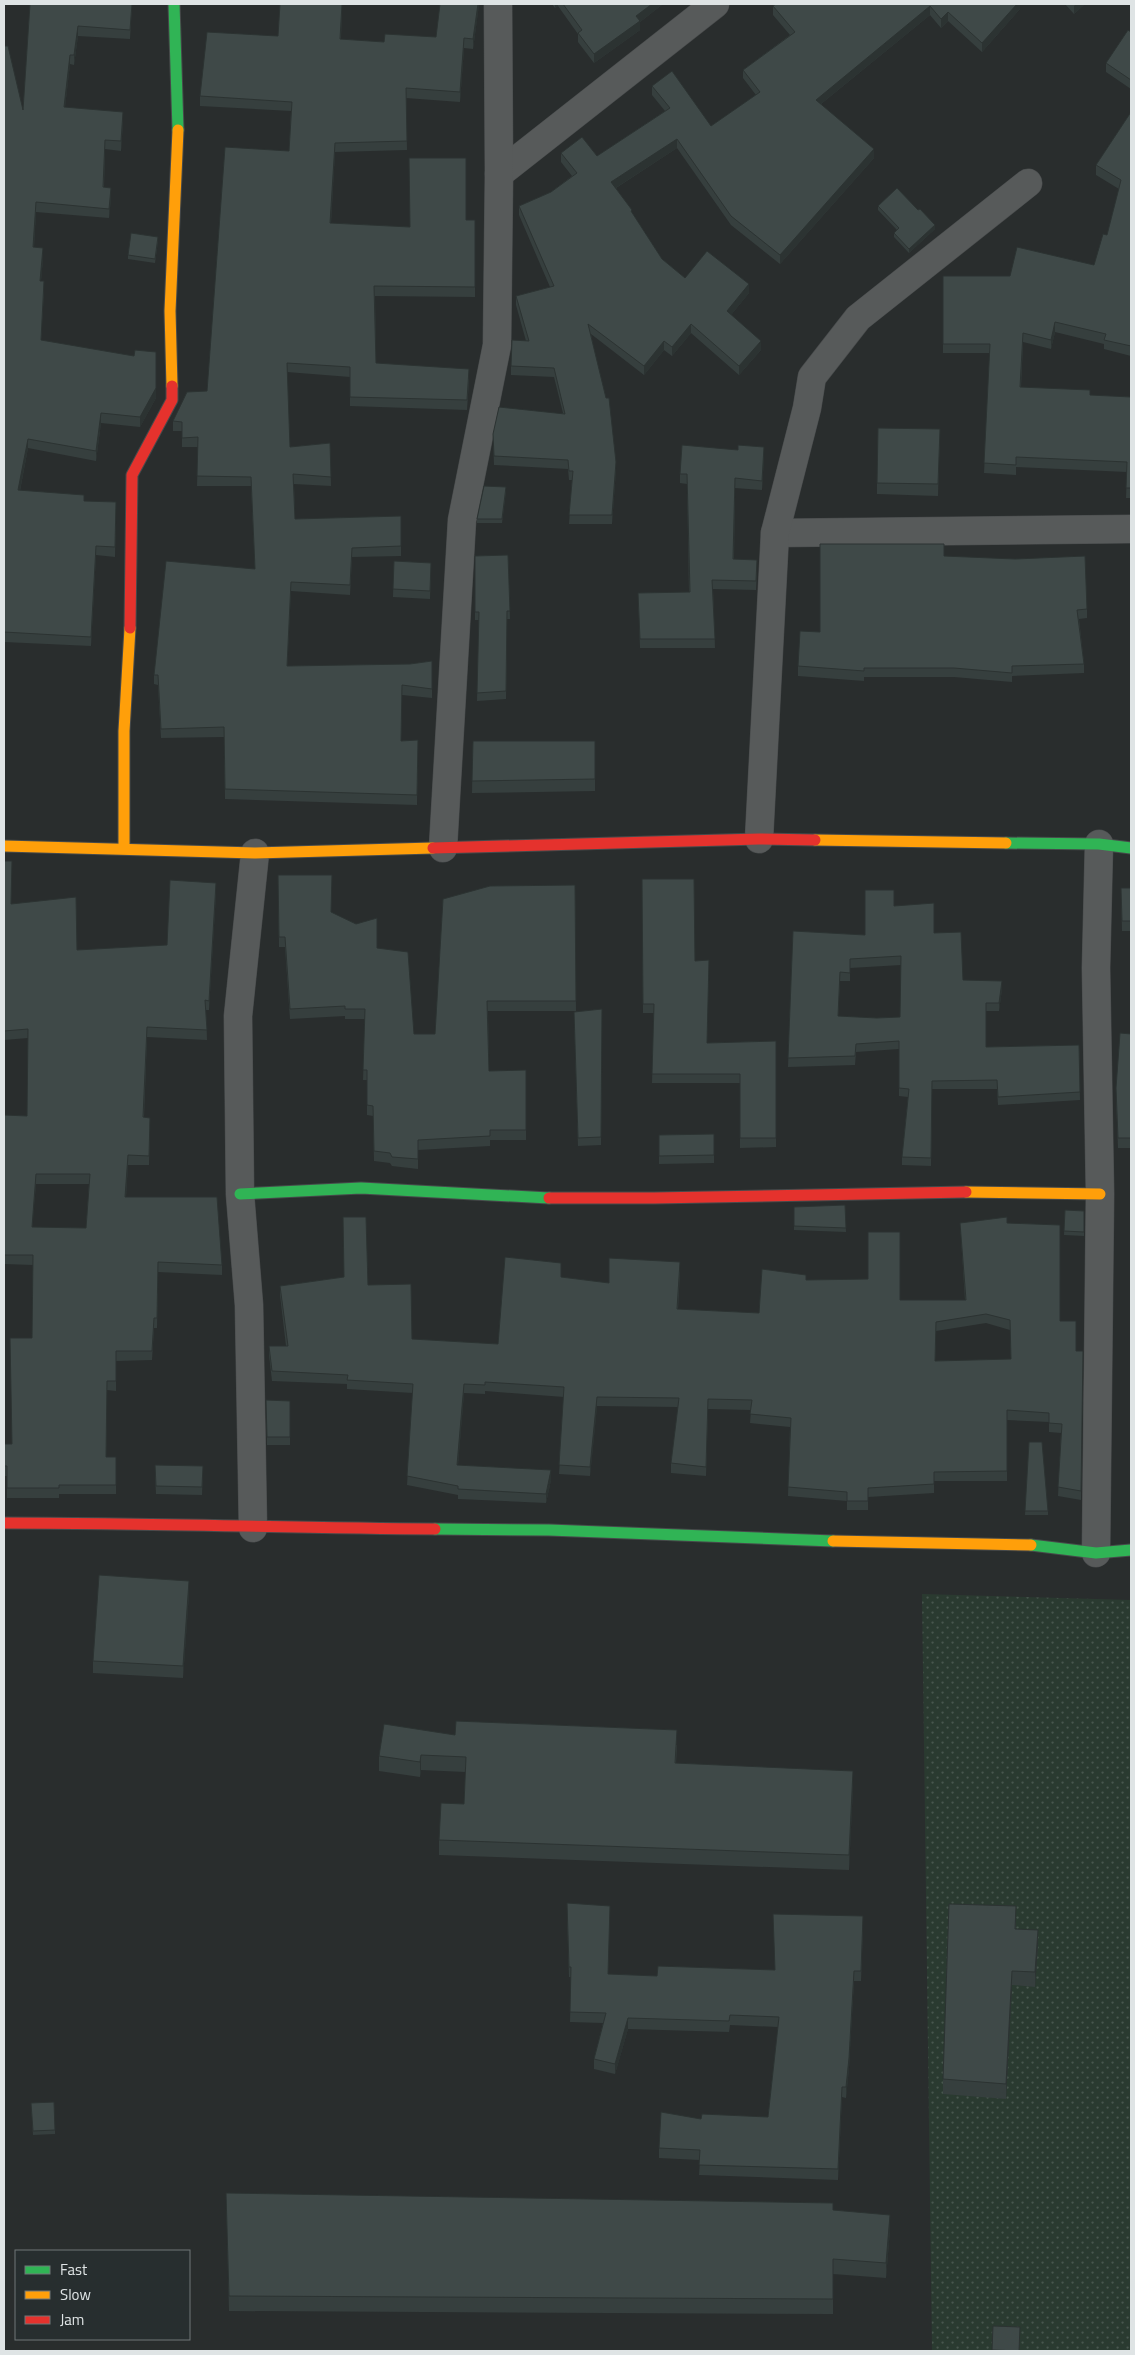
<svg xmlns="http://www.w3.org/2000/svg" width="1135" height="2355" font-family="'Titillium Web',sans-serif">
	<defs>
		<pattern id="grass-dots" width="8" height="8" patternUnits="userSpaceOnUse" patternTransform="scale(1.25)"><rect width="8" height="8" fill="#2a3a30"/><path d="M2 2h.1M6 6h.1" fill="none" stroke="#48564e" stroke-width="1.8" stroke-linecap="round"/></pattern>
	</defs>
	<rect width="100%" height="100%" fill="#292d2d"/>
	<polygon fill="url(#grass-dots)" points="922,1594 1131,1600 1131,2351 932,2351"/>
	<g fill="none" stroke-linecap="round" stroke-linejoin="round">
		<g stroke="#474a4b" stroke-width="29">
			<g id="street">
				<polyline points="499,174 715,4"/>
				<polyline points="775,533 1131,529"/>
				<polyline points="759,839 775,533 807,408 812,377 858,318 1028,183"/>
				<polyline points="443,848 462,520 497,345 499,174 498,4"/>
				<polyline points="253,1528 249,1305 240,1194 238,1016 255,853"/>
				<polyline points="1096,1553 1100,1194 1096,968 1099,844"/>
			</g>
		</g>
		<g stroke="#474a4b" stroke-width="13">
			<g id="fast">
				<polyline points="174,4 178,130"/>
				<polyline points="1006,843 1099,844 1131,848"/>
				<polyline points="240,1194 361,1188 549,1198"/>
				<polyline points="435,1529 549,1530 833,1541"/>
				<polyline points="1031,1545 1096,1553 1131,1550"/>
			</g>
		</g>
		<g stroke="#474a4b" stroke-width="13">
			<g id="slow">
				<polyline points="172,386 170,311 178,130"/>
				<polyline points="815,840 1006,843"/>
				<polyline points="4,846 255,853 433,848"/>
				<polyline points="124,848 124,731 130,628"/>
				<polyline points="966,1192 1100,1194"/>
				<polyline points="833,1541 1031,1545"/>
			</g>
		</g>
		<g stroke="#474a4b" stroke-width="13">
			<g id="jam">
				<polyline points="130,628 132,475 172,400 172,386"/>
				<polyline points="433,848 759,839 815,840"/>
				<polyline points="549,1198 654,1198 966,1192"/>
				<path d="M4,1523C148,1523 291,1528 435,1529"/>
			</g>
		</g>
		<use href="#street" stroke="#575a5a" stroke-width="28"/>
		<use href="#fast" stroke="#30b455" stroke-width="11"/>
		<use href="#slow" stroke="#ff9f0a" stroke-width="11"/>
		<use href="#jam" stroke="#e5322d" stroke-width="11"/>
	</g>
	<g fill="#363f3e" fill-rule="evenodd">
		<polygon points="30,4 132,4 130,39 78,36 74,65 70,64 65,107 123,122 121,151 105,149 104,187 111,198 109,218 36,212 34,247 43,258 41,281 44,291 41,340 156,398 140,427 101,423 96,461 28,448 20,491 84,501 116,502 115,557 96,555 91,646 4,642 4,46 23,110"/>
		<polygon points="280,4 342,4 341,39 384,42 436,37 479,4 473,49 464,48 460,102 406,98 407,150 335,152 331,223 410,227 466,220 475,220 475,297 375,296 376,363 469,379 467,410 350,406 350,377 287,372 290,447 330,443 331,486 294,484 295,519 401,516 401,556 352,557 350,595 291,591 287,666 410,664 432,661 432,698 402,695 401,741 418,740 417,805 225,799 224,737 161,738 158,685 154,684 154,675 255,569 251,486 197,486 198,447 182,447 182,431 173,431 173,421 207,391 289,151 291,111 200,106 200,96 278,36"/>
		<polygon points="552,4 663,4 640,22 640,30 594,63 578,42 578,34 558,6 555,8"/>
		<polygon points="1020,4 1020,9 982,52 948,21 941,28 930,15 821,104 874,158 780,264 731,225 677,148 616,188 662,259 685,278 749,293 731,315 761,350 739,375 691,333 672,356 664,350 644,375 591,334 616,470 612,524 569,524 572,480 569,480 568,469 494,465 493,434 563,413 554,377 511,375 511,366 526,341 516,305 516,296 550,287 519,215 519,206 551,192 572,176 561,162 561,153 597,156 665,111 652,95 652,86 711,126 756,95 743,78 743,70 790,35 773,15 773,6"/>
		<polygon points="1065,4 1085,4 1074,14"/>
		<polygon points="1131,32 1131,89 1106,72 1106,63"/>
		<polygon points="1131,112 1131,356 1104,349 1104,344 1055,332 1051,349 1023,342 1021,387 1090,395 1131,397 1131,498 1126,498 1127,472 1016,467 1016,475 984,473 990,353 943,353 943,276 1010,276 1094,265 1107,235 1119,189 1096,175 1096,165"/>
		<polygon points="878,206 935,229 909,253 894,237 894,233 897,230 878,210"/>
		<polygon points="158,241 155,263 128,259 128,255"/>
		<polygon points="940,429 938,496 877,494 877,483"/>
		<polygon points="764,457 762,490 735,488 734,559 757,569 756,590 713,589 715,648 640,648 638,593 689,592 687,484 680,483 680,474"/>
		<polygon points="506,491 502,523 477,523 477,519"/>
		<polygon points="508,555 510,619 507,619 506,699 477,701 479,620 475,620 475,556"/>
		<polygon points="944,556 1087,609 1087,618 1079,619 1084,664 1084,673 1012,676 1012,682 954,677 864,677 864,681 798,676 798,666 820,632"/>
		<polygon points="394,561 431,563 430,599 393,597"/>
		<polygon points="473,741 595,741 595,791 472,793"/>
		<path d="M4,861L11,904L77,950L167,945L216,893L209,1010H206L207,1040L147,1037L144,1117L150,1127L149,1165H128L126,1197L222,1265V1275L158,1272L157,1328H154L152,1360L116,1361V1391L107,1390L106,1457H116V1494H59V1498H7V1476H4V1444H12L32,1338L33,1265L4,1264V1115L27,1116L28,1038L4,1040ZM36,1184H89L86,1228L32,1227Z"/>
		<polygon points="278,875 331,912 377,948 414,1034 435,1034 575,885 576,1011 488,1011 489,1071 526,1070 526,1140 490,1140 490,1146 418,1150 418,1169 392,1166 390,1163 374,1161 373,1116 367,1115 367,1080 363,1080 365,1019 345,1019 345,1016 290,1019 285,947 279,947"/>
		<polygon points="642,879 695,961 707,1043 776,1041 776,1147 740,1148 740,1083 652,1083 654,1013 643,1013"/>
		<polygon points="1121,888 1131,888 1131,931 1122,931"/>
		<path d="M894,906L934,933L963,980L1002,989L999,1011H986V1047L1079,1045L1080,1100L998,1105L997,1089H932L931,1166L902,1165V1157L908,1097L899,1096V1049L856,1052L855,1065L788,1067L793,931L865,935ZM901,965L900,1017L877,1018L838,1017L840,981H850V968Z"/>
		<polygon points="602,1009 601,1145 578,1146 574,1012"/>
		<polygon points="1131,1034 1131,1148 1118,1148 1116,1098"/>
		<polygon points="714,1134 714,1163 659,1164 659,1135"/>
		<polygon points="845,1205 846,1232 794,1230 794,1207"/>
		<polygon points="1065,1210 1084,1211 1084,1236 1064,1235"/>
		<path d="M960,1223H1007L1076,1351H1083L1081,1500L1058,1496L1061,1433L1049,1432V1422L1007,1420V1481H934V1493L868,1497V1510H847V1501L788,1496L790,1427L750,1423L751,1410L708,1409L706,1476L671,1473V1463L678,1407L597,1406L590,1476L559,1474L564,1397L485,1391V1394L464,1393L458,1465L551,1480L546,1503L458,1499V1495L407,1485L413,1393L347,1389V1384L272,1381L269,1355V1346H286L280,1295V1286L344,1277L368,1285L412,1339L498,1344L561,1277L609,1283L680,1272L678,1309L759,1313L806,1280L900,1300H965ZM986,1323L1010,1330L1011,1359L935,1361L936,1331Z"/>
		<polygon points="266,1400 290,1401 290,1445 267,1445"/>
		<polygon points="1029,1442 1048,1511 1048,1515 1025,1515"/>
		<polygon points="203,1466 202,1495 156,1494 155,1474"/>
		<polygon points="189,1593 183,1678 93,1673 93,1661"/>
		<polygon points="455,1735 677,1745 676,1764 853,1786 849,1870 439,1855 439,1840 464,1804 466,1772 421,1770 420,1777 379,1771 379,1756"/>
		<polygon points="567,1914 608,1974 657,1976 774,1970 863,1927 861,1981 854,1981 849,2068 846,2098 842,2097 838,2180 699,2175 700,2160 659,2158 659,2148 701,2119 768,2117 778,2027 730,2025 729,2032 628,2029 615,2074 594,2069 594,2059 603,2023 570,2022 571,1977 569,1977"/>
		<polygon points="1016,1921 1016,1929 1038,1945 1035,1987 1012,1985 1006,2099 943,2094 943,2079"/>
		<polygon points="31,2103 55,2130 55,2134 33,2135"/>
		<polygon points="226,2193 833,2210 890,2230 886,2278 833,2274 833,2314 229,2311"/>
		<polygon points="993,2326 1019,2351 992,2351"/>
	</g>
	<g fill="#2c3332">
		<polygon points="478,4 479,4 479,6 473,49 473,39"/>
		<polygon points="555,4 558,4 558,6 555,8"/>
		<polygon points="652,4 663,4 640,22 640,30 594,63 594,54 636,16"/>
		<polygon points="1017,4 1020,4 1020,9 982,52 982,43"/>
		<polygon points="1076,4 1085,4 1074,14 1074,6"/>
		<polygon points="930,6 930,15 816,108 816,100"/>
		<polygon points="948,12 948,21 941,28 941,19"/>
		<polygon points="78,26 78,36 74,65 74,55"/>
		<polygon points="464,38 464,48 460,102 460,92"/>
		<polygon points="70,55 70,64 64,116 64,107"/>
		<polygon points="123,112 123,122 121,151 121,141"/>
		<polygon points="677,139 677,148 611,191 611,182"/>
		<polygon points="335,143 335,152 330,232 330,223"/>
		<polygon points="874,149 874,158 780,264 780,255"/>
		<polygon points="111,188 111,198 109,218 109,209"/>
		<polygon points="36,202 36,212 33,257 33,247"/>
		<polygon points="935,225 935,229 909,253 909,249"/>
		<polygon points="43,248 43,258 40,291 40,281"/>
		<polygon points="749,284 749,293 727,320 727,311"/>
		<polygon points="1055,322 1055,332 1051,349 1051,340"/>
		<polygon points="691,324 691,333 672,356 672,347"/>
		<polygon points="664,341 664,350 644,375 644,366"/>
		<polygon points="761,341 761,350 739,375 739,366"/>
		<polygon points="156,388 156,398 140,427 140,417"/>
		<polygon points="101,413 101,423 96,461 96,451"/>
		<polygon points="28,439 28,448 18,500 18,490"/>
		<polygon points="764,447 764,457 762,490 762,481"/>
		<polygon points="616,462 616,470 612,524 612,515"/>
		<polygon points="96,546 96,555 91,646 91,637"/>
		<polygon points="291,582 291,591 287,676 287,666"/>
		<polygon points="216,883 216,893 209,1010 209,1001"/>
		<polygon points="1002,981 1002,989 999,1011 999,1003"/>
		<polygon points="128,1155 128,1165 125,1206 125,1197"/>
		<polygon points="36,1174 36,1184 32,1236 32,1227"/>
		<polygon points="464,1384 464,1393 457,1474 457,1465"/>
		<polygon points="597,1397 597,1406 590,1476 590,1467"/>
		<polygon points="551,1470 551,1480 546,1503 546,1494"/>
		<polygon points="189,1581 189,1593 183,1678 183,1666"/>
		<polygon points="421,1755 421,1770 420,1777 420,1762"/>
		<polygon points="853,1771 853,1786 849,1870 849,1855"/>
		<polygon points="1038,1930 1038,1945 1035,1987 1035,1972"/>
		<polygon points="854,1971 849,2068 846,2098 846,2087"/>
		<polygon points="1012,1971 1012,1985 1006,2099 1006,2084"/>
		<polygon points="628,2018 628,2029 615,2074 615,2064"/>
		<polygon points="842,2087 842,2097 838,2180 838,2169"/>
		<polygon points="890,2215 890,2230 886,2278 886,2263"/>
	</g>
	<g fill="#3f4948" stroke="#2c3332" fill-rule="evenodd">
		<polygon points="30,4 132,4 130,30 78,26 74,55 70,55 64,107 123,112 121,141 105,140 103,187 111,188 109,209 36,202 33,247 43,248 40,281 44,281 41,340 134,356 135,350 156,352 156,388 140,417 101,413 96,451 28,439 18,490 84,495 84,501 116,502 115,547 96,546 91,637 4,632 4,46 8,46 23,110"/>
		<polygon points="280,4 342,4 340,39 384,42 385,34 436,37 440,4 478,4 473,39 464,38 460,92 406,88 407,141 335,143 330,223 410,227 409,158 466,158 466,220 475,220 475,287 374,286 376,363 469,369 467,400 350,397 350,367 287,363 290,447 330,443 331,477 293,474 295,519 401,516 401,546 352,548 350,585 291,582 287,666 410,664 432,661 432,689 402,685 401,741 418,740 417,795 225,789 224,727 161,729 158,675 154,675 166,561 255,569 251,477 197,476 198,437 182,438 182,422 173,421 187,392 207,391 225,147 289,151 292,102 200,96 207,32 278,36"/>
		<polygon points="563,4 652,4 636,16 640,21 594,54 578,33 582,30"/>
		<polygon points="776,4 1017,4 982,43 948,12 941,19 930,6 816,100 874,149 780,255 731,216 677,139 611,182 632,210 631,211 662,259 685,278 707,251 749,284 727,311 761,341 739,366 691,324 672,347 664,341 644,366 588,324 606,398 609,398 616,462 612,515 569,515 573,471 569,471 568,460 494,456 493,434 499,407 565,414 554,368 511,366 512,340 529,341 516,296 554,286 519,206 551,192 577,173 561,153 582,137 597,156 670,108 652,86 672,71 711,126 760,92 743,70 795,32 773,6"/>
		<polygon points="1128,30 1131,32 1131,80 1106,63"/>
		<polygon points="1131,112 1131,346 1104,340 1106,334 1055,322 1051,340 1023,333 1020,387 1090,390 1090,395 1131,397 1131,488 1126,488 1127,462 1016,457 1016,465 984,463 990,344 943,344 943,276 1010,276 1017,247 1094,265 1103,234 1107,235 1121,180 1096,165"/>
		<polygon points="897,188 918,210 920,209 935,225 909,249 894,233 899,228 878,206"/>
		<polygon points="131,233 158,237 155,259 128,255"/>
		<polygon points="878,428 940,429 938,484 877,483"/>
		<polygon points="682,445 738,450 738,445 764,447 762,481 735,478 733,559 757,560 756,581 712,580 715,639 640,639 638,593 690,592 687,474 680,474"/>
		<polygon points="484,486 506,487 502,519 477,519"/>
		<polygon points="820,544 944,544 944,556 1015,559 1085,556 1087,609 1077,610 1084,664 1012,666 1012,673 954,668 864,668 864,671 798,666 800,631 820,632"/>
		<polygon points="508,555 510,611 507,611 506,691 477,693 479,612 475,612 475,556"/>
		<polygon points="394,561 431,563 430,591 393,589"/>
		<polygon points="473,741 595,741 595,779 472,781"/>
		<path d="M4,861H12L11,904L76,897L77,950L167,945L170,880L216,883L209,1001L205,1000L207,1030L147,1027L143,1117L150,1118L149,1156L128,1155L125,1197H217L222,1265L158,1262L157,1318H154L152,1351H116V1381H107L106,1457H116V1485H59V1488H7V1466H4V1444H12L10,1338H32L33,1255H4V1115L27,1116L28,1029L4,1031ZM36,1174H90L86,1228L32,1227Z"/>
		<polygon points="278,875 332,875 331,912 356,924 377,918 377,948 408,952 414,1034 435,1034 443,899 490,886 575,885 576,1001 487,1001 489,1071 526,1070 526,1130 490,1130 490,1136 418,1140 418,1159 392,1157 390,1153 374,1151 373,1106 367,1105 367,1070 363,1070 365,1009 345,1009 345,1006 290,1009 285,937 279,937"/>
		<polygon points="642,879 694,879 695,961 709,960 707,1043 776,1041 776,1138 740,1138 740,1074 652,1074 654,1004 643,1004"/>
		<polygon points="1121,888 1131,888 1131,921 1122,921"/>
		<path d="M865,890H894V906L934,903V933L961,932L963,980L1002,981L999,1003H986V1047L1079,1045L1080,1092L998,1097L997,1080L932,1081L931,1158L902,1157L909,1089L899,1088V1041L856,1044L855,1056L788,1058L793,931L865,935ZM901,956L900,1017L877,1018L838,1016L840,972L850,973V959Z"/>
		<polygon points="602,1009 601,1137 578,1138 574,1012"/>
		<polygon points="1120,1033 1131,1034 1131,1138 1118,1138 1116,1088"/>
		<polygon points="714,1134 714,1155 659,1156 659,1135"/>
		<polygon points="845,1205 846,1228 794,1226 794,1207"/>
		<polygon points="1065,1210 1084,1211 1084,1232 1064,1231"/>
		<path d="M343,1217H366L368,1285L411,1284L412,1339L498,1344L505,1257L561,1263V1277L609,1283V1258L680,1262L677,1309L759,1313L762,1269L806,1275V1280L868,1279V1232H900V1300H966L960,1223L1007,1217V1223L1060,1225V1321H1076V1351H1083L1081,1491L1058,1487L1062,1424L1049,1423V1413L1007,1410V1471L934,1472V1484L868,1488V1501H847V1492L788,1487L791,1418L750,1414L752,1400L708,1399L706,1467L671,1463L679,1398L597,1397L590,1467L559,1465L564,1387L485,1382V1385L464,1384L457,1465L551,1470L546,1494L458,1489V1486L407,1476L413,1384L347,1380L348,1375L272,1371L269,1346H288L280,1286L344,1277ZM986,1314L1010,1320L1011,1359L935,1361L936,1322Z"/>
		<polygon points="266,1400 290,1401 290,1437 267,1437"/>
		<polygon points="1029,1442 1042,1442 1048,1511 1025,1511"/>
		<polygon points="155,1465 203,1466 202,1487 156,1486"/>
		<polygon points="99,1575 189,1581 183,1666 93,1661"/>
		<polygon points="456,1721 677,1730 675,1763 853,1771 849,1855 439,1840 441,1803 464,1804 466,1757 421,1755 420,1762 379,1756 384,1724 455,1735"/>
		<polygon points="567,1903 610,1906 608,1974 657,1976 658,1966 775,1970 773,1914 863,1916 861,1971 854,1971 849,2058 846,2087 842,2087 838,2169 699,2165 700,2150 659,2148 661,2112 701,2119 702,2114 768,2117 779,2017 730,2015 729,2021 628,2018 615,2064 594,2059 606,2013 570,2012 571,1967 569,1967"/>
		<polygon points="949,1904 1016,1906 1015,1929 1038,1930 1035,1972 1012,1971 1006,2084 943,2079"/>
		<polygon points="54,2102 55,2130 33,2131 31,2103"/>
		<polygon points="226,2193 833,2203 833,2210 890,2215 886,2263 833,2259 833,2299 229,2296"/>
		<polygon points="993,2326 1020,2327 1019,2351 992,2350"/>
	</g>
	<rect width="1135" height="2355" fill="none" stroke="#dfe4e5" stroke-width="10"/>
	<rect x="15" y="2250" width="175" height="90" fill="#272e2f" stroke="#717778"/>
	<rect x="25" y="2266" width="25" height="8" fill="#30b455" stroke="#717778"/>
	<text x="60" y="2275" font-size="15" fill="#dfe4e5">Fast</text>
	<rect x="25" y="2291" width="25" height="8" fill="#ff9f0a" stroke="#717778"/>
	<text x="60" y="2300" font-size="15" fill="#dfe4e5">Slow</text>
	<rect x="25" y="2316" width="25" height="8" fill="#e5322d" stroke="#717778"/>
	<text x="60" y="2325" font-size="15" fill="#dfe4e5">Jam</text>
</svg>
